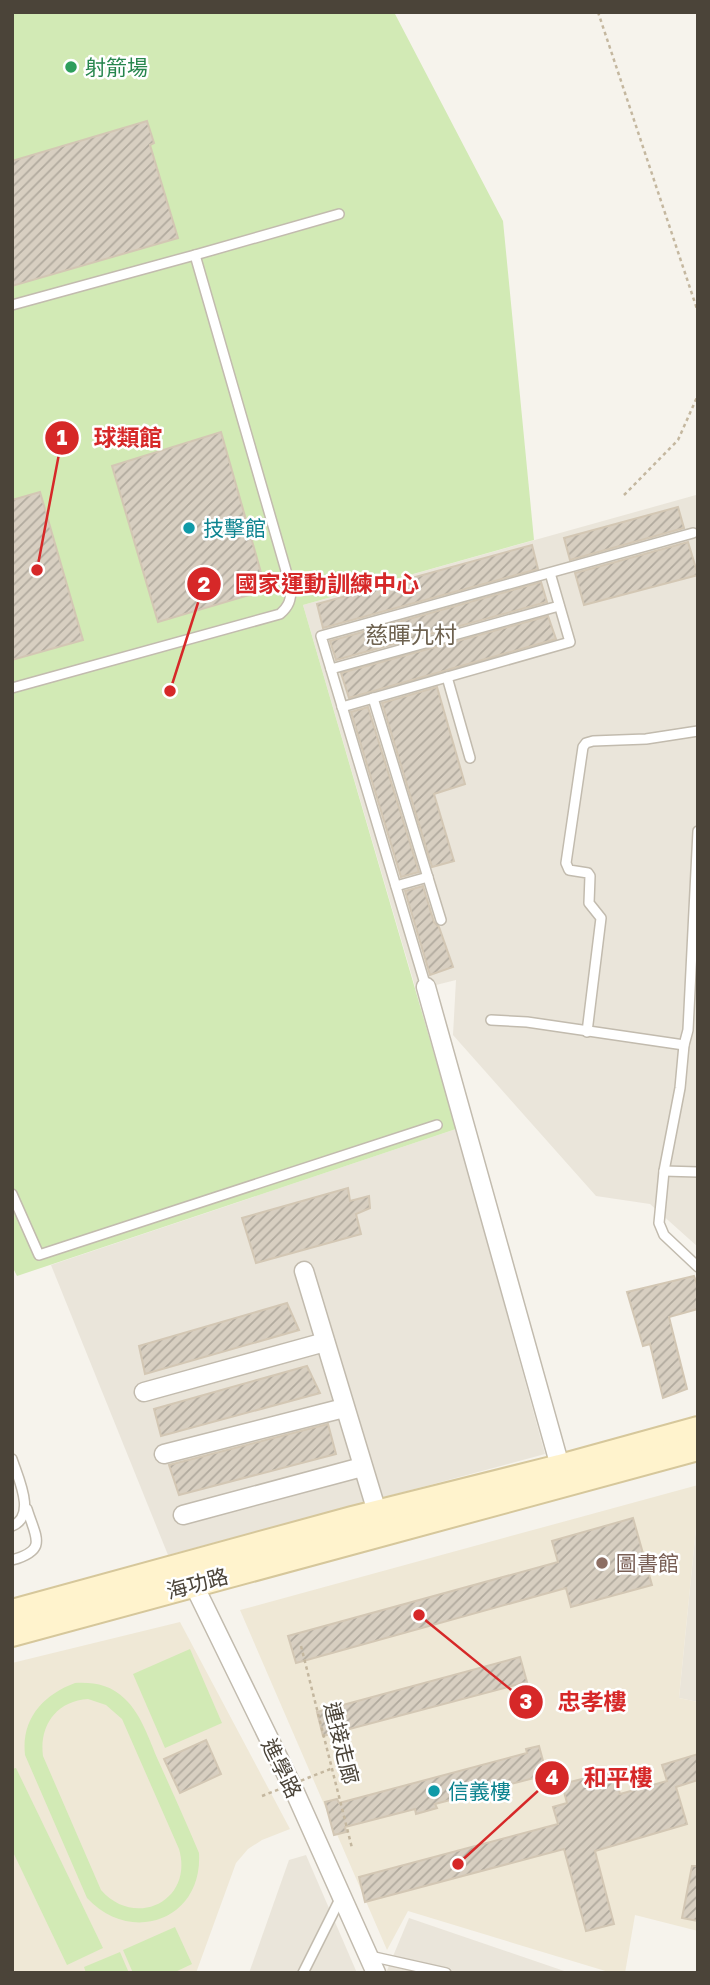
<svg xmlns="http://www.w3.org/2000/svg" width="710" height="1985" font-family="'Golos Text','Noto Sans TC',sans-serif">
	<defs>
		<pattern id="building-hatch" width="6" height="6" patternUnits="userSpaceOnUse" patternTransform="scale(1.75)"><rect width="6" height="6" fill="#d8cfc1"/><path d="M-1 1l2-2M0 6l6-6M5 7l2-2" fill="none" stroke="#b1aa9e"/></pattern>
	</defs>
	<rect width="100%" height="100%" fill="#f6f3ec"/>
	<g fill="#eae5da">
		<polygon points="696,495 698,500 698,1247 650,1204 596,1196 453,1035 456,980 416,990 303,605"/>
		<polygon points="456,1129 545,1454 168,1555 51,1265"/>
		<polygon points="698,1508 698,1702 679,1698"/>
		<polygon points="306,1855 357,1973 249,1973 289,1860"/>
		<polygon points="409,1918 570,1973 386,1973"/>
	</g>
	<g fill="#efe8d6">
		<polygon points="698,1485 698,1508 679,1698 698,1702 698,1931 635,1915 625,1973 612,1973 408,1911 387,1950 240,1610"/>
		<polygon points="180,1622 290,1829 262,1840 248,1849 236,1863 196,1973 12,1973 12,1663"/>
	</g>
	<g fill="#d2eab5" fill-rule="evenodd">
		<polygon points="12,12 394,12 503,221 534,540 303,605 456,1129 17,1276 12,1266"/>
		<polygon points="190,1649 222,1723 165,1748 133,1674"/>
		<path d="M75,1683C94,1682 111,1685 125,1699C141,1714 149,1739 158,1760C172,1791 186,1822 199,1853C203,1921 130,1945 87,1898L25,1755C21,1719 43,1695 75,1683ZM88,1699L106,1705L122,1719L179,1849C194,1901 135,1929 101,1890L43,1756C39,1726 56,1701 88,1699Z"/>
		<polygon points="16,1768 103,1948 67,1965 12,1850 12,1769"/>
		<polygon points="175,1927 192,1964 173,1973 133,1973 123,1950"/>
		<polygon points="120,1952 129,1973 86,1973 84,1967"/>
	</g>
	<g fill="url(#building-hatch)" stroke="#d3c7b4" stroke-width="2">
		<polygon points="147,121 154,143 150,145 178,238 12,286 12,161"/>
		<polygon points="221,432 266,590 158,622 112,466"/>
		<polygon points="40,492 83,640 12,660 12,500"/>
		<polygon points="678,507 684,528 570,560 564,538"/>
		<polygon points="688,542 698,575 584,605 575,573"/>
		<polygon points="532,545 538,569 323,628 317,604"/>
		<polygon points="541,582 547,602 336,660 330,641"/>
		<polygon points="548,616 556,639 349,698 341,673"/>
		<polygon points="437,687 465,784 434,794 454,861 432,867 382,703"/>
		<polygon points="368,707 419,872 401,877 351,712"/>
		<polygon points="423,886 434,922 439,927 453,967 430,975 405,891"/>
		<polygon points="348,1188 350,1201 369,1196 370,1208 356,1214 361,1234 256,1263 242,1218"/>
		<polygon points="694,1276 698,1287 698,1309 669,1317 687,1389 663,1398 650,1344 643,1346 627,1292"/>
		<polygon points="287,1303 299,1330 145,1374 139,1346"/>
		<polygon points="307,1366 320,1393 161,1436 154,1409"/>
		<polygon points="328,1424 336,1454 179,1495 169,1465"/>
		<polygon points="633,1518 652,1585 571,1607 566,1588 296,1663 288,1636 558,1562 552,1541"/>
		<polygon points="520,1657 527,1682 323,1736 317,1712"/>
		<polygon points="206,1740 221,1774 180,1793 164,1759"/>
		<polygon points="539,1746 548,1779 535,1783 534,1778 435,1804 437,1808 416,1814 415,1809 345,1827 346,1832 334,1835 325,1802 337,1799 339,1803 527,1753 526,1749"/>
		<polygon points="698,1754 698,1780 676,1787 687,1824 595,1851 614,1924 586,1931 564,1849 365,1902 359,1877 558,1824 553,1807 567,1803 562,1784 614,1771 620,1794 667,1781 662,1765"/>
		<polygon points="692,1866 698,1866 698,1921 682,1918"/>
	</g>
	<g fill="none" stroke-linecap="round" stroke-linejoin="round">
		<g stroke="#c2bbae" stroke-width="12">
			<g id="lane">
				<polyline points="195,255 339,214"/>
				<path d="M12,305L195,255L291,588C291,600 289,606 280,614L12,688"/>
				<polyline points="331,669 559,606"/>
				<polyline points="447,677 470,758"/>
				<polyline points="373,698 441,920"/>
				<polyline points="342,707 570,642 550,573"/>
				<polyline points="698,831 688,1030 684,1045 680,1088 664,1171 659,1223 664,1235 698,1267"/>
				<polyline points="396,886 428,877"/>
				<polyline points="426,987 321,636 693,533"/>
				<polyline points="491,1020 527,1022 684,1045"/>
				<polyline points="587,1032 601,918 589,903 590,876 588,873 569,870 566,863 583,747 586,743 593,741 646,739 698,731"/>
				<polyline points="664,1171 698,1172"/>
				<polyline points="12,1194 39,1255 437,1125"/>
				<path d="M12,1459C18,1478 37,1516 12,1526"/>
				<path d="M12,1560C48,1550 36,1538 27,1509"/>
				<polyline points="370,1956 446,1973"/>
				<polyline points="303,1973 341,1897"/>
			</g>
		</g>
		<g stroke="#c2bbae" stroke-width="21">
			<g id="street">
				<polyline points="426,987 563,1477"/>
				<polyline points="304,1271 377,1512"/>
				<polyline points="144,1392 325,1342"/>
				<polyline points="164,1454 344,1408"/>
				<polyline points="183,1515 362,1467"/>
				<polyline points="190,1577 294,1790 376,1973"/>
			</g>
		</g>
		<g stroke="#d6c79b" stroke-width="28">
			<g id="secondary">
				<polyline points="12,1612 352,1519 560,1467 698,1429"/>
				<polyline points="12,1634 698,1448"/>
			</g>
		</g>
		<g stroke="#c4b79f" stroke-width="2.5" stroke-dasharray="3.5 3.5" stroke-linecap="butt">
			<polyline points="598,12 698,312"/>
			<polyline points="624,495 678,440 698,395"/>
			<polyline points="301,1646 352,1848"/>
		</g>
		<use href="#lane" stroke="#fff" stroke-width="9"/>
		<use href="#street" stroke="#fff" stroke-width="18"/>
		<use href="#secondary" stroke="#fff3cd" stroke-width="24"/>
		<polyline stroke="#c4b79f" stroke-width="2.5" stroke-dasharray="3.5 3.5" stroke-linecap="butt" points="262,1796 333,1768"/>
	</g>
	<circle fill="#2e9e5b" stroke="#fff" stroke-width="2.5" cx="71" cy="67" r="7"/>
	<g fill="#0f9aa8" stroke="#fff" stroke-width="2.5">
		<circle cx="189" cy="528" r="7"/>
		<circle cx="434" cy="1791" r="7"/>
	</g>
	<circle fill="#8d6e63" stroke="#fff" stroke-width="2.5" cx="602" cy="1563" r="7"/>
	<g text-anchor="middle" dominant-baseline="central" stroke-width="5" stroke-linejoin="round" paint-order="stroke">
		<g font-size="21" fill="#27864d" stroke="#fff" text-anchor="start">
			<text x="85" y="67">射箭場</text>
		</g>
		<g font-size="21" fill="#0d838f" stroke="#fff" text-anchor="start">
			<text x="203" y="528">技擊館</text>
			<text x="448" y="1791">信義樓</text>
		</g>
		<g font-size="21" fill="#785e54" stroke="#fff" text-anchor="start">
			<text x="616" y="1563">圖書館</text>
		</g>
		<g font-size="21" fill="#4b4439" stroke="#fff">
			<text transform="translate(197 1583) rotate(-15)">海功路</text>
			<text transform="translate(342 1743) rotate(76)">連接走廊</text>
			<text transform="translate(282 1768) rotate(64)">進學路</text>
		</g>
		<g font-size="23" fill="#6e6250" stroke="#fff">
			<text x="411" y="634">慈暉九村</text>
		</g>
	</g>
	<path fill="none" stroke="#d62828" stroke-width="2.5" d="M37 570L62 438M170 691L204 584M419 1615L526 1702M458 1864L552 1778"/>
	<g fill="#d62828" stroke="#fff" stroke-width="2.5">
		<circle cx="37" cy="570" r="7"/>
		<circle cx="170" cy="691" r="7"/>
		<circle cx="419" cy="1615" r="7"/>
		<circle cx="458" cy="1864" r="7"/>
		<circle cx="62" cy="438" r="18"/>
		<circle cx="204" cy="584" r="18"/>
		<circle cx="526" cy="1702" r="18"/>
		<circle cx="552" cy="1778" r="18"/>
	</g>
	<g font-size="21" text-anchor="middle" font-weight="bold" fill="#fff">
		<text x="62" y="445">1</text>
		<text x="204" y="592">2</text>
		<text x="526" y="1709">3</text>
		<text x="552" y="1785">4</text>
	</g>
	<g font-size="23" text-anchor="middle" font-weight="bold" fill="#d62828" stroke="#fff" stroke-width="5" stroke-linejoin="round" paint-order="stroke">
		<text x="128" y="446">球類館</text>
		<text x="327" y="592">國家運動訓練中心</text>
		<text x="592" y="1710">忠孝樓</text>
		<text x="618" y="1786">和平樓</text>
	</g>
	<rect width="710" height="1985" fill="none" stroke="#4b4439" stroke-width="28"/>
</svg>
